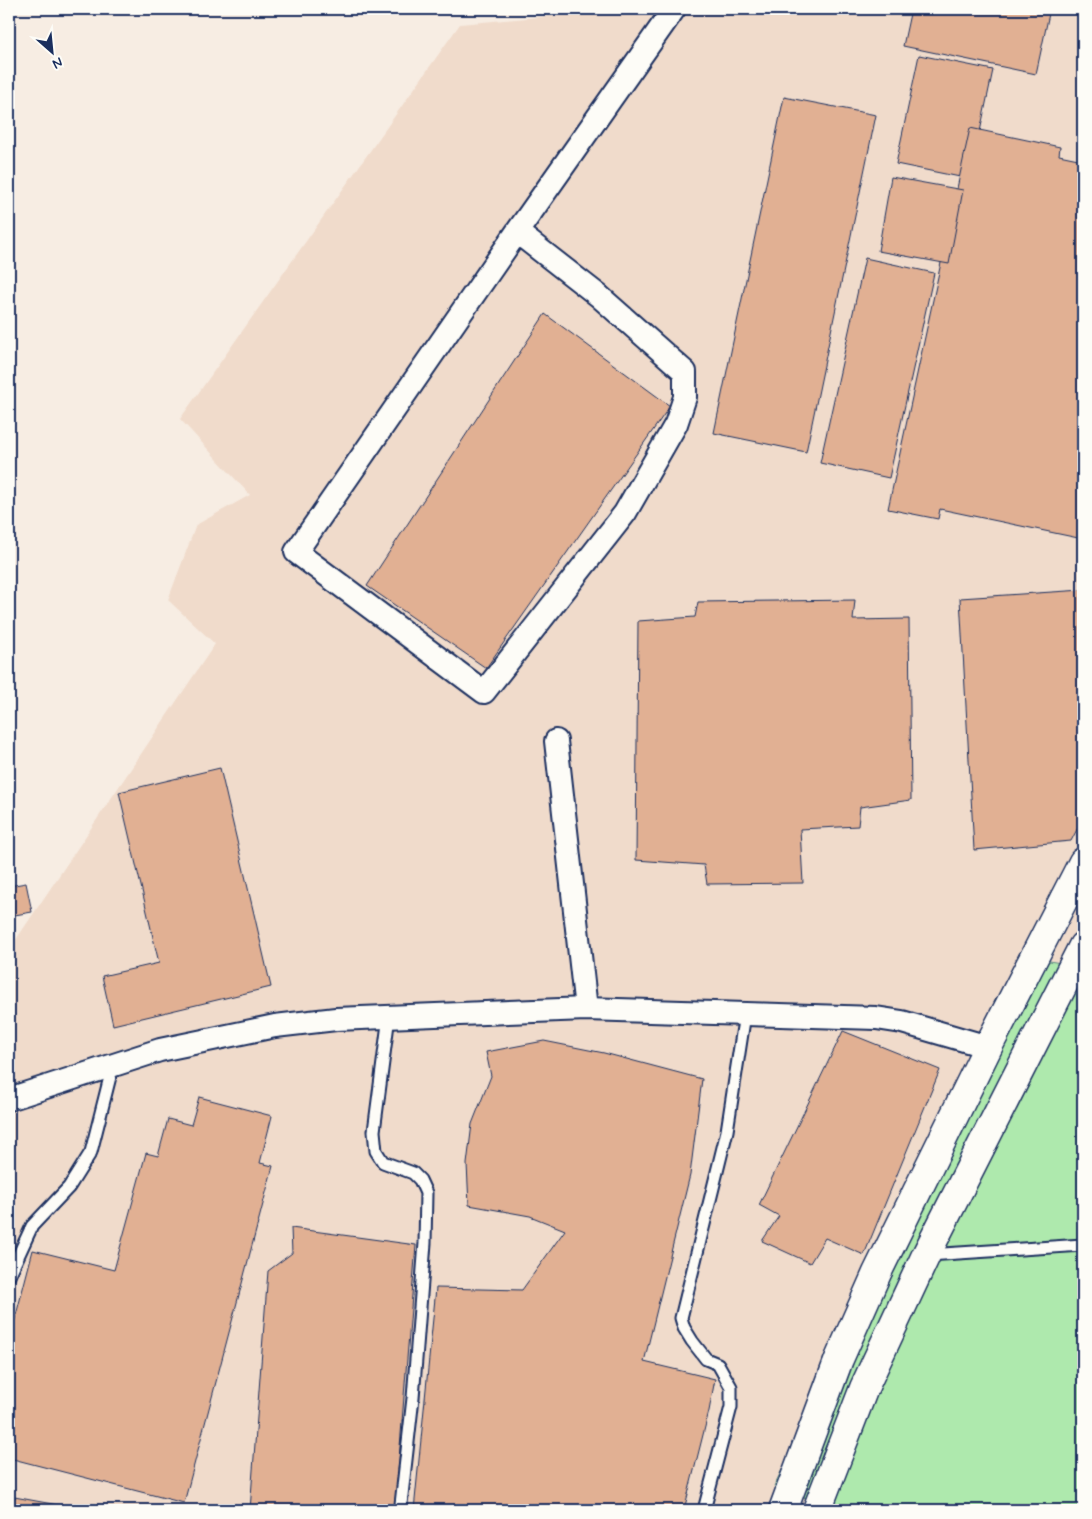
<svg xmlns="http://www.w3.org/2000/svg" width="1092" height="1519" font-family="Mynerve,sans-serif">
	<rect width="100%" height="100%" fill="#f7ede3"/>
	<filter id="ink" filterUnits="userSpaceOnUse"><feTurbulence type="fractalNoise" baseFrequency=".02" numOctaves="2"/><feDisplacementMap in="SourceGraphic" scale="10" xChannelSelector="R" yChannelSelector="G"/><feConvolveMatrix kernelMatrix="1 2 1 2 8 2 1 2 1" color-interpolation-filters="sRGB"/></filter>
	<g filter="url(#ink)">
		<polygon fill="#f0dbcb" points="630,9 1083,9 1083,965 774,1485 837,1510 9,1510 9,950 215,644 168,600 196,525 250,495 180,419 460,24"/>
		<polygon fill="#aee9ad" stroke="#648c86" points="1033,958 1066,964 1083,965 1082,1510 837,1510 774,1486"/>
		<g fill="#e1b093" stroke="#1b2f5e">
			<polygon points="911,9 1050,9 1036,74 903,46"/>
			<polygon points="919,55 993,70 970,179 896,164"/>
			<polygon points="784,97 876,115 806,452 714,433"/>
			<polygon points="970,128 1060,147 1059,155 1083,160 1083,539 940,509 938,519 888,509"/>
			<polygon points="891,177 963,190 949,264 878,251"/>
			<polygon points="865,258 934,273 889,478 820,463"/>
			<polygon points="545,314 670,406 486,668 367,586"/>
			<polygon points="1083,590 1083,818 1071,841 974,850 960,598"/>
			<polygon points="855,600 853,620 909,619 911,800 860,807 858,826 800,829 803,883 707,884 704,865 636,860 638,621 695,617 698,602"/>
			<polygon points="220,768 271,987 113,1025 102,976 159,963 119,792"/>
			<polygon points="26,883 32,912 9,916 9,886"/>
			<polygon points="843,1031 940,1070 864,1255 825,1238 810,1263 762,1241 779,1216 759,1205"/>
			<polygon points="544,1041 604,1053 702,1079 690,1175 644,1362 715,1379 709,1411 684,1510 414,1510 436,1288 522,1290 565,1230 530,1216 469,1205 467,1164 472,1124 491,1076 486,1052"/>
			<polygon points="199,1097 272,1116 260,1163 273,1166 184,1503 9,1458 9,1342 33,1250 114,1270 146,1153 158,1156 168,1119 191,1125"/>
			<polygon points="291,1228 416,1245 395,1510 250,1510 268,1271 292,1253"/>
			<polygon points="9,1496 85,1510 9,1510"/>
		</g>
		<g fill="none" stroke-linecap="round" stroke-linejoin="round">
			<g stroke="#1b2f5e" stroke-width="15">
				<g id="service">
					<polyline points="389,1016 374,1131 376,1151 383,1162 413,1173 420,1180 426,1193 425,1243 413,1398 401,1504"/>
					<polyline points="928,1255 1083,1245"/>
					<polyline points="9,1276 32,1226 69,1187 91,1152 113,1065"/>
					<polyline points="704,1510 731,1407 731,1387 718,1364 706,1359 692,1341 684,1328 681,1318 727,1131 745,1014"/>
				</g>
			</g>
			<g stroke="#1b2f5e" stroke-width="26">
				<g id="minor">
					<polyline points="517,232 599,296 685,372 685,397 676,424 625,513 484,692 296,552 517,232 674,9"/>
					<polyline points="556,741 586,1009"/>
					<polyline points="9,1099 160,1050 275,1026 336,1019 586,1009 876,1018 902,1022 988,1047"/>
				</g>
			</g>
			<g stroke="#1b2f5e" stroke-width="31">
				<g id="trunk">
					<polyline points="783,1510 839,1359 877,1273 988,1047 1083,862"/>
					<polyline points="817,1510 864,1388 926,1255 1083,946"/>
				</g>
			</g>
			<use href="#service" stroke="#fdfcf7" stroke-width="11"/>
			<use href="#minor" stroke="#fdfcf7" stroke-width="22"/>
			<use href="#trunk" stroke="#fdfcf7" stroke-width="28"/>
		</g>
	</g>
	<rect width="1092" height="1519" fill="none" stroke="#fdfcf7" stroke-width="30"/>
	<rect x="15" y="15" width="1062" height="1489" fill="none" stroke="#1b2f5e" stroke-width="2" filter="url(#ink)"/>
	<g transform="translate(52 52) rotate(153)" stroke="#fdfcf7" stroke-width="4" paint-order="stroke">
	<path d="M0-4L9 19L0 12L-9 19Z" fill="#1b2f5e"/>
	<text y="-8" font-size="14" font-weight="bold" text-anchor="middle" fill="#1b2f5e">N</text>
	</g>
</svg>
